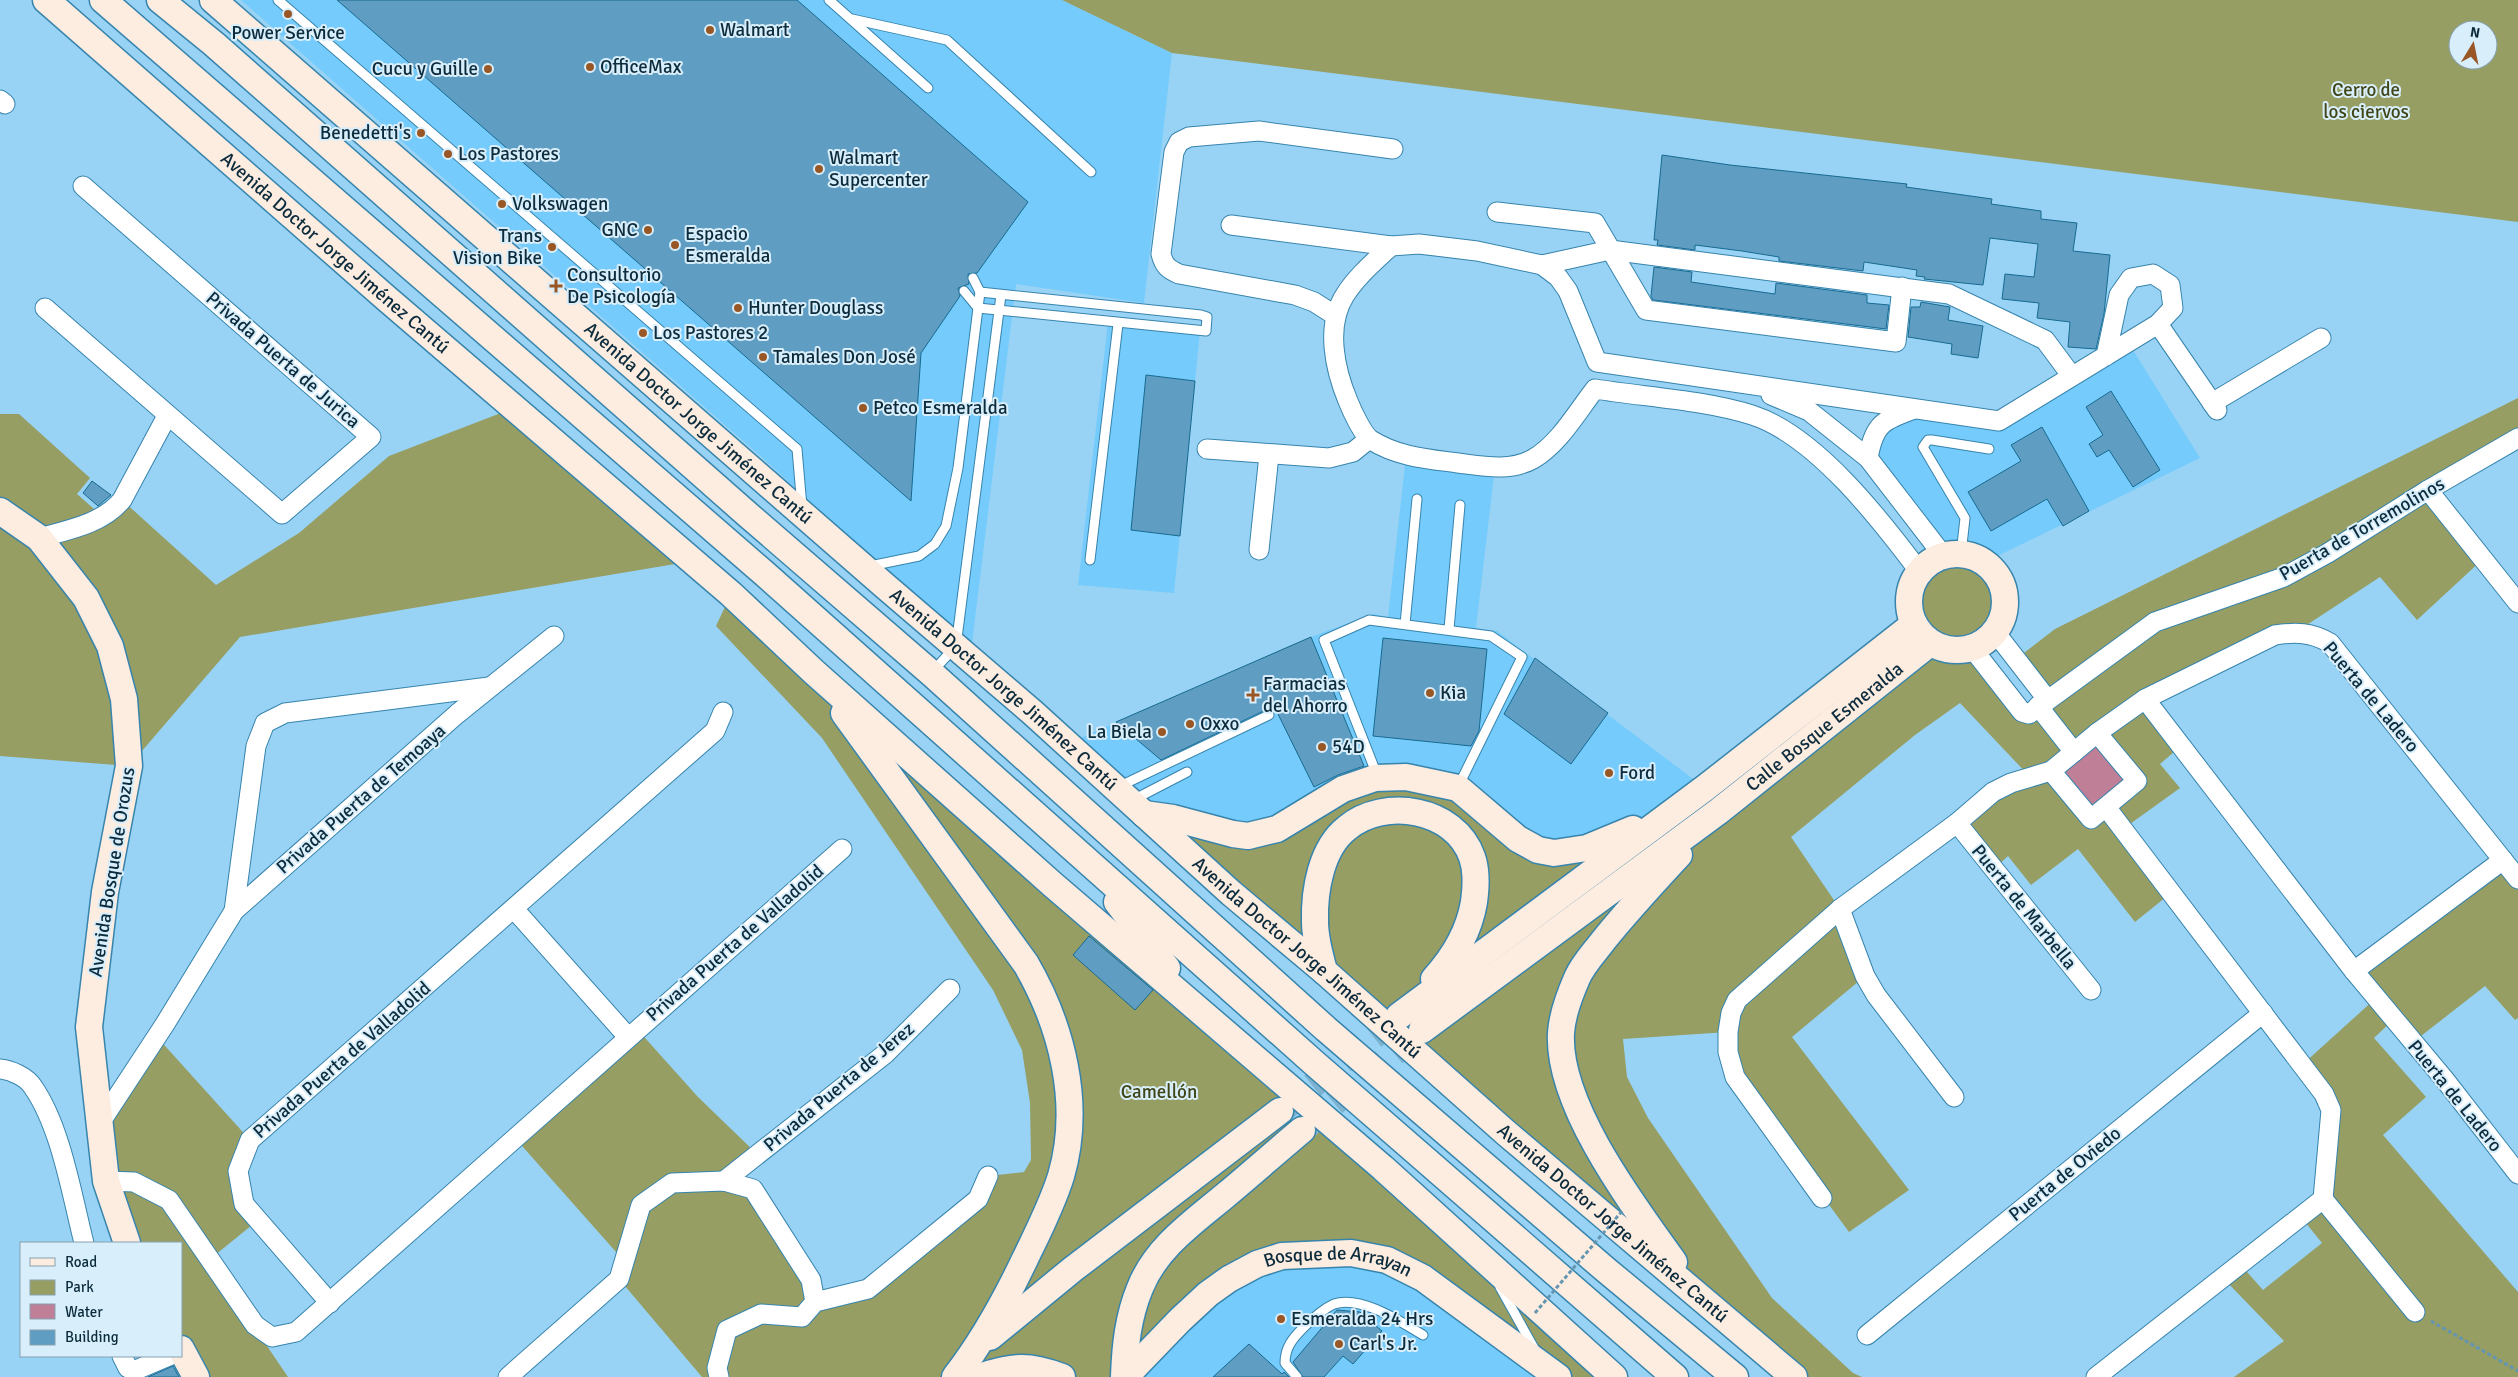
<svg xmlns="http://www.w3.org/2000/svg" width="2518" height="1377" font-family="Signika,sans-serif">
	<rect width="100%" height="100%" fill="#98d3f5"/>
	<g fill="#75cbfb">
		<polygon points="241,0 1062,0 1172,53 1144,303 1016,284 972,643 861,549 767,462"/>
		<polygon points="1108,322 1200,331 1174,593 1078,585"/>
		<polygon points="2128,342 2200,458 1985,562 1970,555 1942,554 1868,458 1891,417 1999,421"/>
		<polygon points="1406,456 1495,467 1476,628 1497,631 1705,788 1587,848 1277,829 1173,818 1067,744 1311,637 1373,614 1388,617"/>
		<polygon points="1372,1256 1558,1377 1125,1377 1257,1264"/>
	</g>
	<g fill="#969e63" fill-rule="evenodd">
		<path d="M1062,0H2518V222L1172,53ZM2458,30H2488V60H2458Z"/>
		<path d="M2518,398V438L2428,490L2483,559L2417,620L2380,577L2296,632L2145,699L2181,746L2160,764L2180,788L2123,829L2171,893L2135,922L2078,849L2031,885L2008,856L1993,870L1957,823L2031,778L1960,703L1915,735L1791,837L1840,909L1865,976L1792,1037L1909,1190L1849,1232L1735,1077L1728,1032L1623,1039L1627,1077L1648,1118L1772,1298L1853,1373L1862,1377H1794L1423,1059L1422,1029L1399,1016L1375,1017L1144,814L1233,834L1343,789L1432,781L1524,844L1621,835L1913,625C1907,600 1904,581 1928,564C1932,561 1936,557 1940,555C1945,552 1954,553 1959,554C2014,560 2020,625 1972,648L2022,712L2047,699L2016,659L2055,629Z"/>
		<polygon points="514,408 693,561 240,637 129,766 0,756 0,414 19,414 90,478 77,494 102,516 122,500 216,585 299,533 389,456"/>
		<polygon points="731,594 1299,1097 1281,1112 1302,1130 1323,1116 1614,1377 1558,1377 1402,1267 1257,1264 1125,1377 702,1377 619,1279 624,1261 515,1138 637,1029 698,1097 758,1155 725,1181 753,1189 815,1302 868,1288 978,1199 988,1176 1024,1172 1031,1160 1030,1103 1022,1050 993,990 822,738 716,626"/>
		<polygon points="2503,860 2518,879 2518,1018 2515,1020 2485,986 2412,1043 2393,1020 2374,1038 2426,1097 2383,1135 2518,1292 2518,1377 2234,1377 2284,1341 2223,1278 2240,1264 2263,1290 2322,1243 2301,1217 2323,1199 2330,1126 2302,1065 2376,998 2354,971"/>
		<polygon points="157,1037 250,1140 238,1171 258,1220 209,1260 288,1377 197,1377 181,1349 181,1243 127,1243 100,1123"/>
	</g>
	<polygon fill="#be7f97" stroke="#89667c" points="2097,733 2137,781 2091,819 2051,771"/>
	<g fill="#5f9ec2" stroke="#176a91">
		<polygon points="337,0 797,0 1028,202 977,273 968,274 969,284 958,288 960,296 921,353 911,501"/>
		<polygon points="1662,155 1730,165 1907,184 1906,187 1992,199 1991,204 2041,211 2041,219 2077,223 2073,251 2110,255 2104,314 2096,349 2068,347 2070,322 2037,318 2039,303 2002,299 2005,274 2034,277 2038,244 1990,238 1983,285 1924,279 1925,277 1916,276 1917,270 1864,262 1863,271 1779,261 1779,257 1742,251 1695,245 1695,250 1657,245 1658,240 1654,240"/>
		<polygon points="1654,267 1692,272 1691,282 1775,294 1776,283 1867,295 1867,303 1889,305 1886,329 1653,300 1651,296"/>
		<polygon points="1921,302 1950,307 1948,320 1983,326 1978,358 1951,354 1952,344 1908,337 1911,307 1920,307"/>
		<polygon points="1146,375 1195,381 1180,536 1131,530"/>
		<polygon points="2111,391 2160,470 2133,487 2109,450 2097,457 2089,444 2103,435 2086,407"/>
		<polygon points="2042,427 2089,511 2063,526 2047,499 1991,531 1968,492 2021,461 2011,445"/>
		<polygon points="92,481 111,495 98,506 83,493"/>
		<polygon points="1311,637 1364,766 1338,775 1314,787 1274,706 1161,760 1116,722"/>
		<polygon points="1383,638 1487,649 1479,731 1471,746 1373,736"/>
		<polygon points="1535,658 1608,713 1571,764 1504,714"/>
		<polygon points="1089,936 1153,990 1135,1010 1073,955"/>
		<polygon points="1337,1310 1360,1312 1382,1331 1353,1364 1343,1356 1324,1377 1303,1377 1293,1362"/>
		<polygon points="1249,1344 1282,1374 1284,1372 1289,1377 1213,1377"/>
		<polygon points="173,1366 179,1377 148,1377"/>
	</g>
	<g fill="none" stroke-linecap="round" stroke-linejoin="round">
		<g stroke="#7cb2d0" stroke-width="26" stroke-dasharray="26 13" stroke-linecap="butt">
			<polyline points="1282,1110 1399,1016"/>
			<polyline points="1304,1128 1422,1030"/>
		</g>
		<g stroke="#3784ad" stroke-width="11">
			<g id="lane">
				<polyline points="278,0 797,449 802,507"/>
				<polyline points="829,0 928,88"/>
				<polyline points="852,19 947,40 1091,172"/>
				<polyline points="964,291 978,308 1206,331 1207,317 1201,315 980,292"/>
				<polyline points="1961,554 1965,518 1923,447 1928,440 1932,440 1989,449"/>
				<polyline points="1090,560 1118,324"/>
				<polyline points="870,566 919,556 935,544 946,526 958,468 980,292 973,278"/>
				<polyline points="1405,624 1417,499"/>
				<polyline points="1449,629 1460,505"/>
				<polyline points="933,671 956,646 1001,295"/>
				<polyline points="1377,775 1324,640 1369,620 1491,636 1522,657 1458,787"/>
				<polyline points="1118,787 1269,715"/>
				<polyline points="1133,800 1187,772"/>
				<polyline points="1500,1287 1535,1350"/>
				<path d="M1297,1377L1285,1363C1285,1347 1293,1338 1304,1327C1312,1319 1323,1309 1334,1304C1361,1295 1401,1322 1423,1335"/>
			</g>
		</g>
		<g stroke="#3784ad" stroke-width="21">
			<g id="street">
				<polyline points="0,100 5,104"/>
				<polyline points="1497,212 1595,223 1646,310 1896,342 1902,287"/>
				<polyline points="1231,225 1391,246 1419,244 1477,251 1542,265 1558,277 1568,291 1597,362 1999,421 2158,324 2173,308 2170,285 2153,274 2131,278 2119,295 2106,356"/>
				<path d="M1391,246C1375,261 1357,276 1345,295C1325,326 1335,370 1348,401C1352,411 1363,435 1371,440C1398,457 1428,459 1458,463C1482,466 1510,472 1533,459C1559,444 1577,412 1595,389C1645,397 1705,400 1752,415C1815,435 1880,519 1919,571"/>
				<polyline points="1542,265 1610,250 1949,294 2045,340 2071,375"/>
				<polyline points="45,308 282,514 371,437 83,186"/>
				<path d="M1336,316L1314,302L1295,295L1179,274C1168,269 1164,266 1161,254L1174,152L1179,142L1189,137L1259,131L1393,149"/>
				<polyline points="2158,324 2217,410"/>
				<polyline points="1771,395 1809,411 1868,458 1942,554"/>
				<polyline points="2212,403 2321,338"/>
				<polyline points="1207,449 1329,458 1353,452 1369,439"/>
				<path d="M1868,458C1874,424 1883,420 1914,409"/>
				<polyline points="2428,490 2518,603"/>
				<path d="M39,538C68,530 102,524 122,500L167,416"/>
				<polyline points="1259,550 1269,455"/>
				<polyline points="1995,632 2047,699"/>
				<polyline points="1972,648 2022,712 2029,714 2155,622 2284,577 2328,553 2428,490 2518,438"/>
				<polyline points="2145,699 2354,971 2445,1080 2518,1174"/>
				<polyline points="2038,706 2074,752"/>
				<path d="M2097,733L2145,699L2275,635C2296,632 2311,632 2330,643L2518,879"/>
				<polygon points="2097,733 2137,781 2091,819 2051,771"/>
				<polyline points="1957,823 2091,990"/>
				<polyline points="514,909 628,1037"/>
				<polyline points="1840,909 1865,976 1876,995 1954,1097"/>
				<polyline points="234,911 256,746 265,723 285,713 489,687"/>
				<polyline points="2354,971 2503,860"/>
				<path d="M0,1069C11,1070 27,1077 33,1087C61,1127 72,1196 84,1243"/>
				<polyline points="100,1123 165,1024 234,911 457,714 554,636"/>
				<polyline points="106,1181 134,1182 169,1200 255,1325 272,1337 296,1332 842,849"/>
				<polyline points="724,1181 885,1054 950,989"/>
				<polyline points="1822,1198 1735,1077 1728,1052 1728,1032 1731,1013 1737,1000 1840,909 1957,823 1993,792 2011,783 2051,771"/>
				<polyline points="2323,1199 2415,1312"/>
				<polyline points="330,1303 244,1204 238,1171 250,1140 715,731 723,712"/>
				<polyline points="1867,1335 2263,1013"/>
				<polyline points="122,1356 128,1368 136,1370 169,1356"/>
				<polyline points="508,1377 619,1279 641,1205 672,1183 724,1181 753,1189 811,1280 815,1302"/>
				<polyline points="719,1377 717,1368 727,1330 761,1314 802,1317 815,1302 868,1289 978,1199 988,1176"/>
				<polyline points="2096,1377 2323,1199 2331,1110 2324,1094 2106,807"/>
			</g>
		</g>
		<g stroke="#3784ad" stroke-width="29">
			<g id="secondary">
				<path id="s1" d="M46,0L386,298L731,594L814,672L1052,884L1383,1168L1614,1377"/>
				<polyline points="103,0 765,574 1313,1062 1675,1377"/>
				<polyline points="160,0 214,44 747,514 931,673 1326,1029 1606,1270 1735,1377"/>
				<path id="s2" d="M213,0L885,586L1032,712L1231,893L1324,971L1505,1132L1794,1377"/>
				<polyline points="0,511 39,538 86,598 110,646 124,699 129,766 105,892 89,1027 106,1181 127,1243"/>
				<circle cx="1957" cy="602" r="48"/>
				<path d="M844,713L1026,964C1062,1026 1082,1104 1061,1176C1052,1205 1038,1232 1025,1259C1005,1301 983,1341 955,1377"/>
				<polyline points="1144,814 1173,818 1233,834 1248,836 1277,829 1343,789 1375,778 1406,777 1458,788 1518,839 1538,850 1554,853 1587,848 1633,829"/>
				<polyline points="1117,902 1167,968"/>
				<path d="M1324,971C1320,955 1315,939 1315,922C1314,891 1321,848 1347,828C1384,797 1455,808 1472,857C1477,871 1476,888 1474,902C1469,932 1454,957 1434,979"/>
				<polyline points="1399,1016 1705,788 1913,625"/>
				<path id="s3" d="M1422,1030L1719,811L1930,643"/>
				<path d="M1674,1262C1633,1205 1557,1105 1561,1033C1562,1016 1570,994 1577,978C1583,964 1594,953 1603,941C1627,911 1653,883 1679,855"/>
				<polyline points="990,1337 1073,1269 1280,1111"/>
				<polyline points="181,1349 196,1377"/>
				<path d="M979,1377C1013,1366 1028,1364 1062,1377"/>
				<path d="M1124,1377C1125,1346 1128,1317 1140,1288C1156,1247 1195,1221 1227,1194C1252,1173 1277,1151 1302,1130"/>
				<path id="s4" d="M1125,1377L1180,1320L1208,1294L1229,1279L1257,1264L1282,1256L1351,1253L1387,1260L1423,1278L1558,1377"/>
			</g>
		</g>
		<polyline stroke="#6495b1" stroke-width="3" stroke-dasharray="4 2.5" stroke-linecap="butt" points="2431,1321 2518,1371"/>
		<use href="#lane" stroke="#fff" stroke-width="9"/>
		<use href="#street" stroke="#fff" stroke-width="19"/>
		<use href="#secondary" stroke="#fdece0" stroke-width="26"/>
		<polyline stroke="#6495b1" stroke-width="3" stroke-dasharray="4 2.5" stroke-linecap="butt" points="1535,1313 1623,1210"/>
	</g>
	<g fill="#985724" stroke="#d9eefb" stroke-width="2">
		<circle cx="288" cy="14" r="5"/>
		<circle cx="710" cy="30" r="5"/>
		<circle cx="590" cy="67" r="5"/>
		<circle cx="488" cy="69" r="5"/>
		<circle cx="421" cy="133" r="5"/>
		<circle cx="448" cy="154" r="5"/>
		<circle cx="819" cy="169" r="5"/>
		<circle cx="502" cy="204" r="5"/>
		<circle cx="648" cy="230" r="5"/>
		<circle cx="675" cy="245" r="5"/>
		<circle cx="552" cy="247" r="5"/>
		<path d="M553.5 278.5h5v5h5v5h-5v5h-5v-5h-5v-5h5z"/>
		<circle cx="738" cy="308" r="5"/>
		<circle cx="643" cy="333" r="5"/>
		<circle cx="763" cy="357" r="5"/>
		<circle cx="863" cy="408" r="5"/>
		<circle cx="1430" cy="693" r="5"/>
		<path d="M1250.5 687.5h5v5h5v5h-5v5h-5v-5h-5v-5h5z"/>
		<circle cx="1190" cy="724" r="5"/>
		<circle cx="1162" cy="732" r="5"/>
		<circle cx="1322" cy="747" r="5"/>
		<circle cx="1609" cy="773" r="5"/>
		<circle cx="1281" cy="1319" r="5"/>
		<circle cx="1339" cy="1344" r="5"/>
	</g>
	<g text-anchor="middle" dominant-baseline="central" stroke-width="4" stroke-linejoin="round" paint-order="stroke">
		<g font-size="19" fill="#0c2c3d" stroke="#d9eefb" text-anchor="start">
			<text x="720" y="30">Walmart</text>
			<text x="288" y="33" text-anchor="middle">Power Service</text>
			<text x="600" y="67">OfficeMax</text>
			<text x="478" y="69" text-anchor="end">Cucu y Guille</text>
			<text x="411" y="133" text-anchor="end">Benedetti's</text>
			<text x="458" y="154">Los Pastores</text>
			<text x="829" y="158">Walmart<tspan x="829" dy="22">Supercenter</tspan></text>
			<text x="512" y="204">Volkswagen</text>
			<text x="638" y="230" text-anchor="end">GNC</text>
			<text x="685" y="234">Espacio<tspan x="685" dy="22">Esmeralda</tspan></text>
			<text x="542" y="236" text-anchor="end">Trans<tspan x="542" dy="22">Vision Bike</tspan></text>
			<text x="567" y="275">Consultorio<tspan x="567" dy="22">De Psicología</tspan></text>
			<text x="748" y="308">Hunter Douglass</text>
			<text x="653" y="333">Los Pastores 2</text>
			<text x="773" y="357">Tamales Don José</text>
			<text x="873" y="408">Petco Esmeralda</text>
			<text x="1263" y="684">Farmacias<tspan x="1263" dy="22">del Ahorro</tspan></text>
			<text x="1440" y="693">Kia</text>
			<text x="1200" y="724">Oxxo</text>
			<text x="1152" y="732" text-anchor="end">La Biela</text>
			<text x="1332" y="747">54D</text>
			<text x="1619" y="773">Ford</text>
			<text x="1291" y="1319">Esmeralda 24 Hrs</text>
			<text x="1349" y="1344">Carl's Jr.</text>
		</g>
		<g font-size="19" fill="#414617" stroke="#d9eefb">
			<text x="2366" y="90">Cerro de<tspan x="2366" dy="22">los ciervos</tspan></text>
			<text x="1159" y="1092">Camellón</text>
		</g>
		<g font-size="19" fill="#0c2c3d" stroke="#d9eefb">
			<text stroke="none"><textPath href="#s1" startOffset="384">Avenida Doctor Jorge Jiménez Cantú</textPath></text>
			<text transform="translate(283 360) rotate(41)">Privada Puerta de Jurica</text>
			<text stroke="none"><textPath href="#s2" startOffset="644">Avenida Doctor Jorge Jiménez Cantú</textPath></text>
			<text transform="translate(2362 529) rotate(-30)">Puerta de Torremolinos</text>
			<text stroke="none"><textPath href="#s2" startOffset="1049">Avenida Doctor Jorge Jiménez Cantú</textPath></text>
			<text transform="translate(2371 697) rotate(50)">Puerta de Ladero</text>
			<text stroke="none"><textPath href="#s3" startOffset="504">Calle Bosque Esmeralda</textPath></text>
			<text transform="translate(361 799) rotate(-41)">Privada Puerta de Temoaya</text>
			<text transform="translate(112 872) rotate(-81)">Avenida Bosque de Orozus</text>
			<text transform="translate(2024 907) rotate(51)">Puerta de Marbella</text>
			<text transform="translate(735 943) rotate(-41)">Privada Puerta de Valladolid</text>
			<text stroke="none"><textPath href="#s2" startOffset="1454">Avenida Doctor Jorge Jiménez Cantú</textPath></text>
			<text transform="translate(342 1060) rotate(-41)">Privada Puerta de Valladolid</text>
			<text transform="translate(839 1087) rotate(-40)">Privada Puerta de Jerez</text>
			<text transform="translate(2455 1096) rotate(51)">Puerta de Ladero</text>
			<text transform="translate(2065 1174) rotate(-39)">Puerta de Oviedo</text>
			<text stroke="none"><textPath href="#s2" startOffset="1859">Avenida Doctor Jorge Jiménez Cantú</textPath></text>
			<text stroke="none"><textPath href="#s4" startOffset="258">Bosque de Arrayan</textPath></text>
		</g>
	</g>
	<rect x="20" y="1242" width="162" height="115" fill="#d9eefb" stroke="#87a0af"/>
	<rect x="30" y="1258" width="25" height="8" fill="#fdece0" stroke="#87a0af"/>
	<text x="65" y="1267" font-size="15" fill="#0c2c3d">Road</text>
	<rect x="30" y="1280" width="25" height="15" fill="#969e63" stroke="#87a0af"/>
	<text x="65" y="1292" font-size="15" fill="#0c2c3d">Park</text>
	<rect x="30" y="1304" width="25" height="15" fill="#be7f97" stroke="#87a0af"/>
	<text x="65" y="1317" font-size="15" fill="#0c2c3d">Water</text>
	<rect x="30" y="1330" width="25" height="15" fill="#5f9ec2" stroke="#87a0af"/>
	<text x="65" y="1342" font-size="15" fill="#0c2c3d">Building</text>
	<g transform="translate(2473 45) rotate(10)"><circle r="24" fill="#d9eefb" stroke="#87a0af"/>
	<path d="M0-4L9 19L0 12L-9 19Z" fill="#985724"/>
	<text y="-8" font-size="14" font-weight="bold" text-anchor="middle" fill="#0c2c3d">N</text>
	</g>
</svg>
